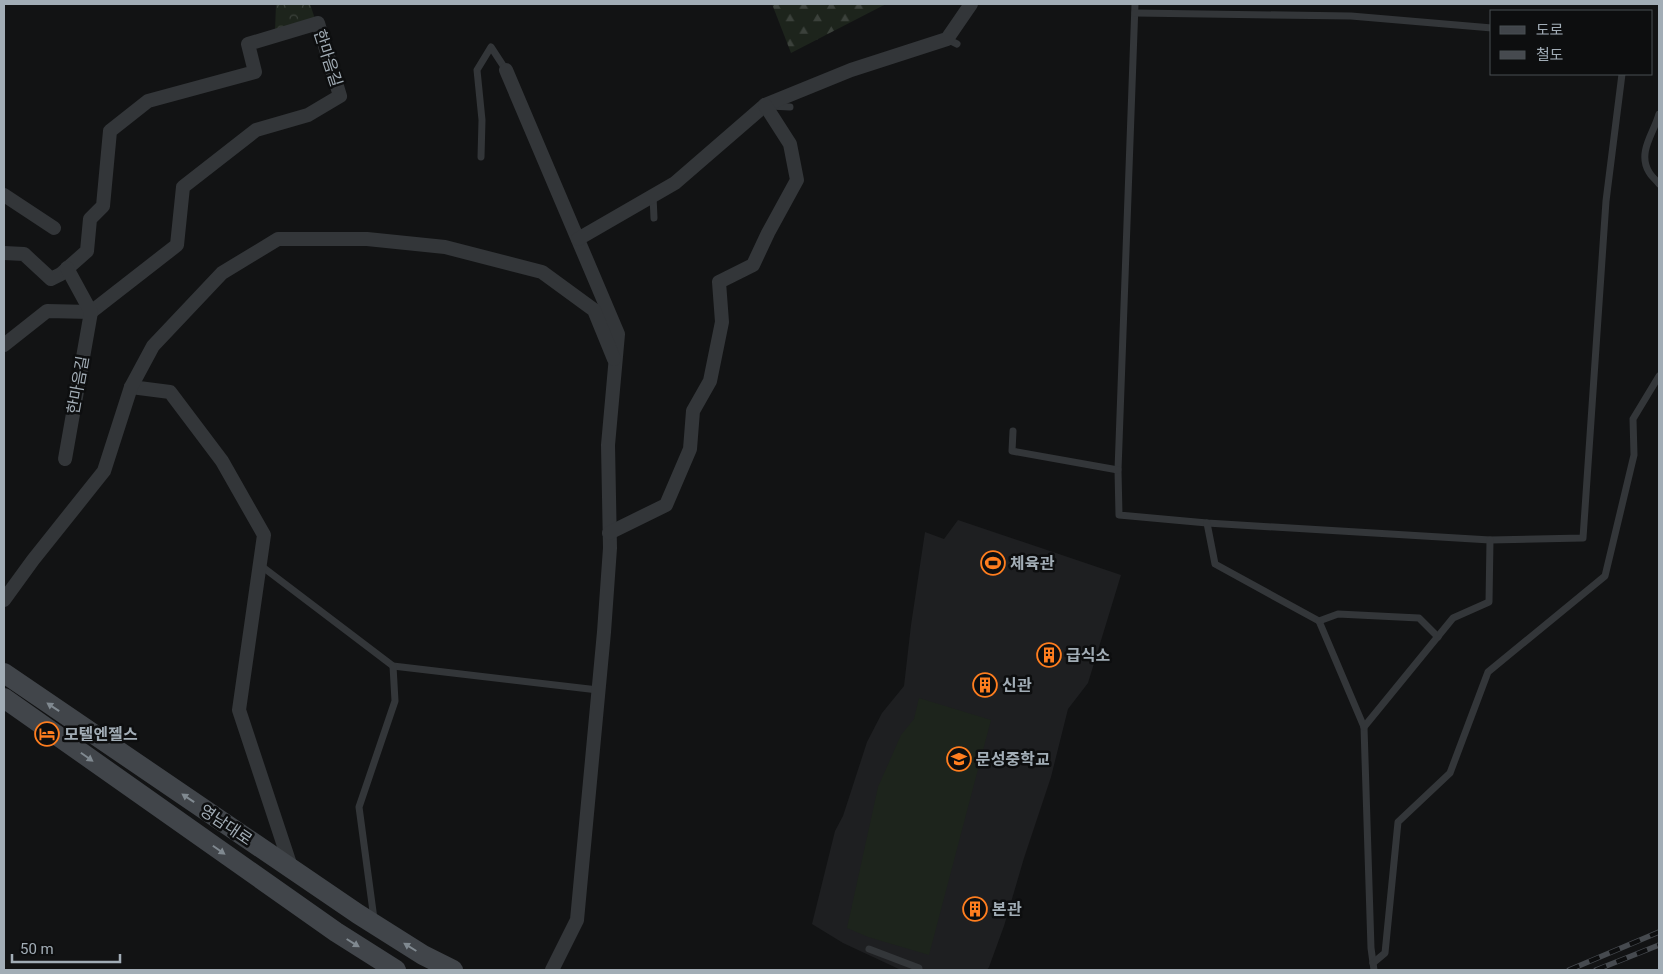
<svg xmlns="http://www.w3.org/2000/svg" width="1663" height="974" font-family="Roboto,'Noto Sans KR',sans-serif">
	<defs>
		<pattern id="forest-firs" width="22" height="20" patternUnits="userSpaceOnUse" patternTransform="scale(1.25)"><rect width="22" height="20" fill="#1d241c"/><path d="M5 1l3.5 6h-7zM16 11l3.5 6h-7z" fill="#3b413b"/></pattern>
		<pattern id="park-crowns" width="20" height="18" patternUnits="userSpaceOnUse" patternTransform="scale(1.25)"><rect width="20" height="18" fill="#1d241c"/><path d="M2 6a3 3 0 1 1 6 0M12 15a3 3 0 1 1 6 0" fill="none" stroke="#3b413b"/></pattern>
	</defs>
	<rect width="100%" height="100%" fill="#121314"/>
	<polygon fill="#1e1f21" points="958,520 1121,575 1088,683 1068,709 1051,777 1024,858 1004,926 989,967 987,970 901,970 843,943 812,924 835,831 843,816 867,742 882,713 904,686 911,625 925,532 944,539"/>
	<polygon fill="#1d241c" points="919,698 991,720 929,955 868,937 847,928 878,787 901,735 914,719"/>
	<polygon fill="url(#forest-firs)" points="772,4 886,4 791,53"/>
	<polygon fill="url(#park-crowns)" points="276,4 310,4 316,22 275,31"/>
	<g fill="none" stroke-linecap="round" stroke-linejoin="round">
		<g stroke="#333639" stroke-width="7">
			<polyline points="1135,4 1118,470 1119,515 1207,523 1490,540 1583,538 1606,201 1622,74"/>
			<polyline points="1135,13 1351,16 1492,28"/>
			<polyline points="947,39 957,44"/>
			<polyline points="770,106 790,107"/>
			<path d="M1659,114C1654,133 1637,152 1649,172C1651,176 1656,180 1659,184"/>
			<polyline points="481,157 482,120 477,70 491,47 506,70"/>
			<polyline points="653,196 654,218"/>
			<polyline points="1013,431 1012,451 1118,470"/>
			<polyline points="1207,523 1215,564 1319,621 1364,727 1371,948 1374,970"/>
			<polyline points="260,565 393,666 598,690"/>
			<polyline points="1319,621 1338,614 1419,618 1438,637"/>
			<polyline points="1364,727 1453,618 1489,602 1490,540"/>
			<polyline points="374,919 359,807 395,701 393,666"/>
			<polyline points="869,949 919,968 919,970"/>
			<polyline points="1373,963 1385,953 1398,822 1450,773 1488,672 1605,576 1634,455 1633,419 1659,376"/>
		</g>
		<g stroke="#333639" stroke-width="14">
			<polyline points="506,70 618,334 608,445 610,548 604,632 577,920 552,970"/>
			<polyline points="4,195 54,228"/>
			<polyline points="578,239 675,183 765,105 851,70 947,39 971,4"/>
			<polyline points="4,253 24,254 51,279 61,274 87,251 90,219 103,206 110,131 148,101 255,72 248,44 318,23 340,96 308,115 256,130 183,187 177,245 91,312 47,311 4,345"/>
			<polyline points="131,387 170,392 222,461 264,535 239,710 292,870"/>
			<polyline points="65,459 91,312 67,268"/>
			<polyline points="609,533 666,505 690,449 693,411 710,381 722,322 719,282 753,265 768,233 797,180 790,144 765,105"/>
			<polyline points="4,600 33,560 104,471 131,387 153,346 222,273 278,239 367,239 445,247 542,272 594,310 614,359"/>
		</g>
		<g stroke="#41454a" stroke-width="20">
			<polyline points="4,673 358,914 423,955 453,970"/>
			<polyline points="4,698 336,932 396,970"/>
		</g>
		<g stroke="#464a4f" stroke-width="5.5">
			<g id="rail">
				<polyline points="1569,970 1659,932"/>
				<polyline points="1596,970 1659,945"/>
			</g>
		</g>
		<use href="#rail" stroke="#0d0e0f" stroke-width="4" stroke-dasharray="11" stroke-linecap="butt"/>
	</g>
	<defs><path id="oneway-solid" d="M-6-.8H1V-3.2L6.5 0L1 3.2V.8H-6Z" transform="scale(1.25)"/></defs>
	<g fill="#808990">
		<use href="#oneway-solid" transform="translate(53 707) rotate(-146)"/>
		<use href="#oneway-solid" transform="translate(87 757) rotate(35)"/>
		<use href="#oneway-solid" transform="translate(188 798) rotate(-146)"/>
		<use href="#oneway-solid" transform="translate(219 850) rotate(35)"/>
		<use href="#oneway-solid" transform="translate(353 943) rotate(32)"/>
		<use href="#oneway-solid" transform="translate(410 947) rotate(-148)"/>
	</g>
	<defs>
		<g id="stadium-ring" transform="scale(1.25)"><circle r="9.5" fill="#0d0e0f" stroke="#ff7e1f" stroke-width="1.5"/><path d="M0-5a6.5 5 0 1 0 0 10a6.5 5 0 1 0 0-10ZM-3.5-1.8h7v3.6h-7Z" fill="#ff7e1f"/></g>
		<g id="building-ring" transform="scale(1.25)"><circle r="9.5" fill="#0d0e0f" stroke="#ff7e1f" stroke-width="1.5"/><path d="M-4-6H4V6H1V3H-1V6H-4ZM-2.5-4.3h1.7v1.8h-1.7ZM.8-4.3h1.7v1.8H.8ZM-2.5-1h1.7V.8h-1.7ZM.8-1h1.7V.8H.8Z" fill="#ff7e1f"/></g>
		<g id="hotel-ring" transform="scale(1.25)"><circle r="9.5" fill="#0d0e0f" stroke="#ff7e1f" stroke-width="1.5"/><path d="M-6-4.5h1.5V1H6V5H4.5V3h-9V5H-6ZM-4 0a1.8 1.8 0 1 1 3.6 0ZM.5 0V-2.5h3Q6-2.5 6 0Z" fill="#ff7e1f"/></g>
		<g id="school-ring" transform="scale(1.25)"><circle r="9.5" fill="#0d0e0f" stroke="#ff7e1f" stroke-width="1.5"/><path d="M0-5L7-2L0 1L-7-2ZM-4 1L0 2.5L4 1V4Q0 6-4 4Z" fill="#ff7e1f"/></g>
	</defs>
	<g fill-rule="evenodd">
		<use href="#stadium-ring" x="993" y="563"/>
		<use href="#building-ring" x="1049" y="655"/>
		<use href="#building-ring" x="985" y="685"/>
		<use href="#hotel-ring" x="47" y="734"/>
		<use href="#school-ring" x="959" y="759"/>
		<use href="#building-ring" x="975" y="909"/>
	</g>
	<g text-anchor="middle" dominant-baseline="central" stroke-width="5" stroke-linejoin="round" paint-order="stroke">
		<g font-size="16" fill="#a2adb6" stroke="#0d0e0f">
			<text transform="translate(328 58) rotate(72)">한마음길</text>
			<text transform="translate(78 385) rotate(-80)">한마음길</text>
			<text transform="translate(226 825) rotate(34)">영남대로</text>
		</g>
		<g font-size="16" font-weight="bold" fill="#a2adb6" stroke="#0d0e0f" text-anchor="start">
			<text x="1010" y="563">체육관</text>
			<text x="1066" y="655">급식소</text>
			<text x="1002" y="685">신관</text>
			<text x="64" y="734">모텔엔젤스</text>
			<text x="976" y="759">문성중학교</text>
			<text x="992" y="909">본관</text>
		</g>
	</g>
	<rect width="1663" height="974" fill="none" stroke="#a2adb6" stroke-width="10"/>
	<rect x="1490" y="10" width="162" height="65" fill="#0d0e0f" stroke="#494e52"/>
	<rect x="1500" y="26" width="25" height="8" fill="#41454a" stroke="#494e52"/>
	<text x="1536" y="35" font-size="15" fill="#a2adb6">도로</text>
	<rect x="1500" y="51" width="25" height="8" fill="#464a4f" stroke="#494e52"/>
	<text x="1536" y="60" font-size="15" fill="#a2adb6">철도</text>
	<path d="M12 954v8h108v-8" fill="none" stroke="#a2adb6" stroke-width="2.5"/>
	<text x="20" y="954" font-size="15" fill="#a2adb6" stroke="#0d0e0f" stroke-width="4" paint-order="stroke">50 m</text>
</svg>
